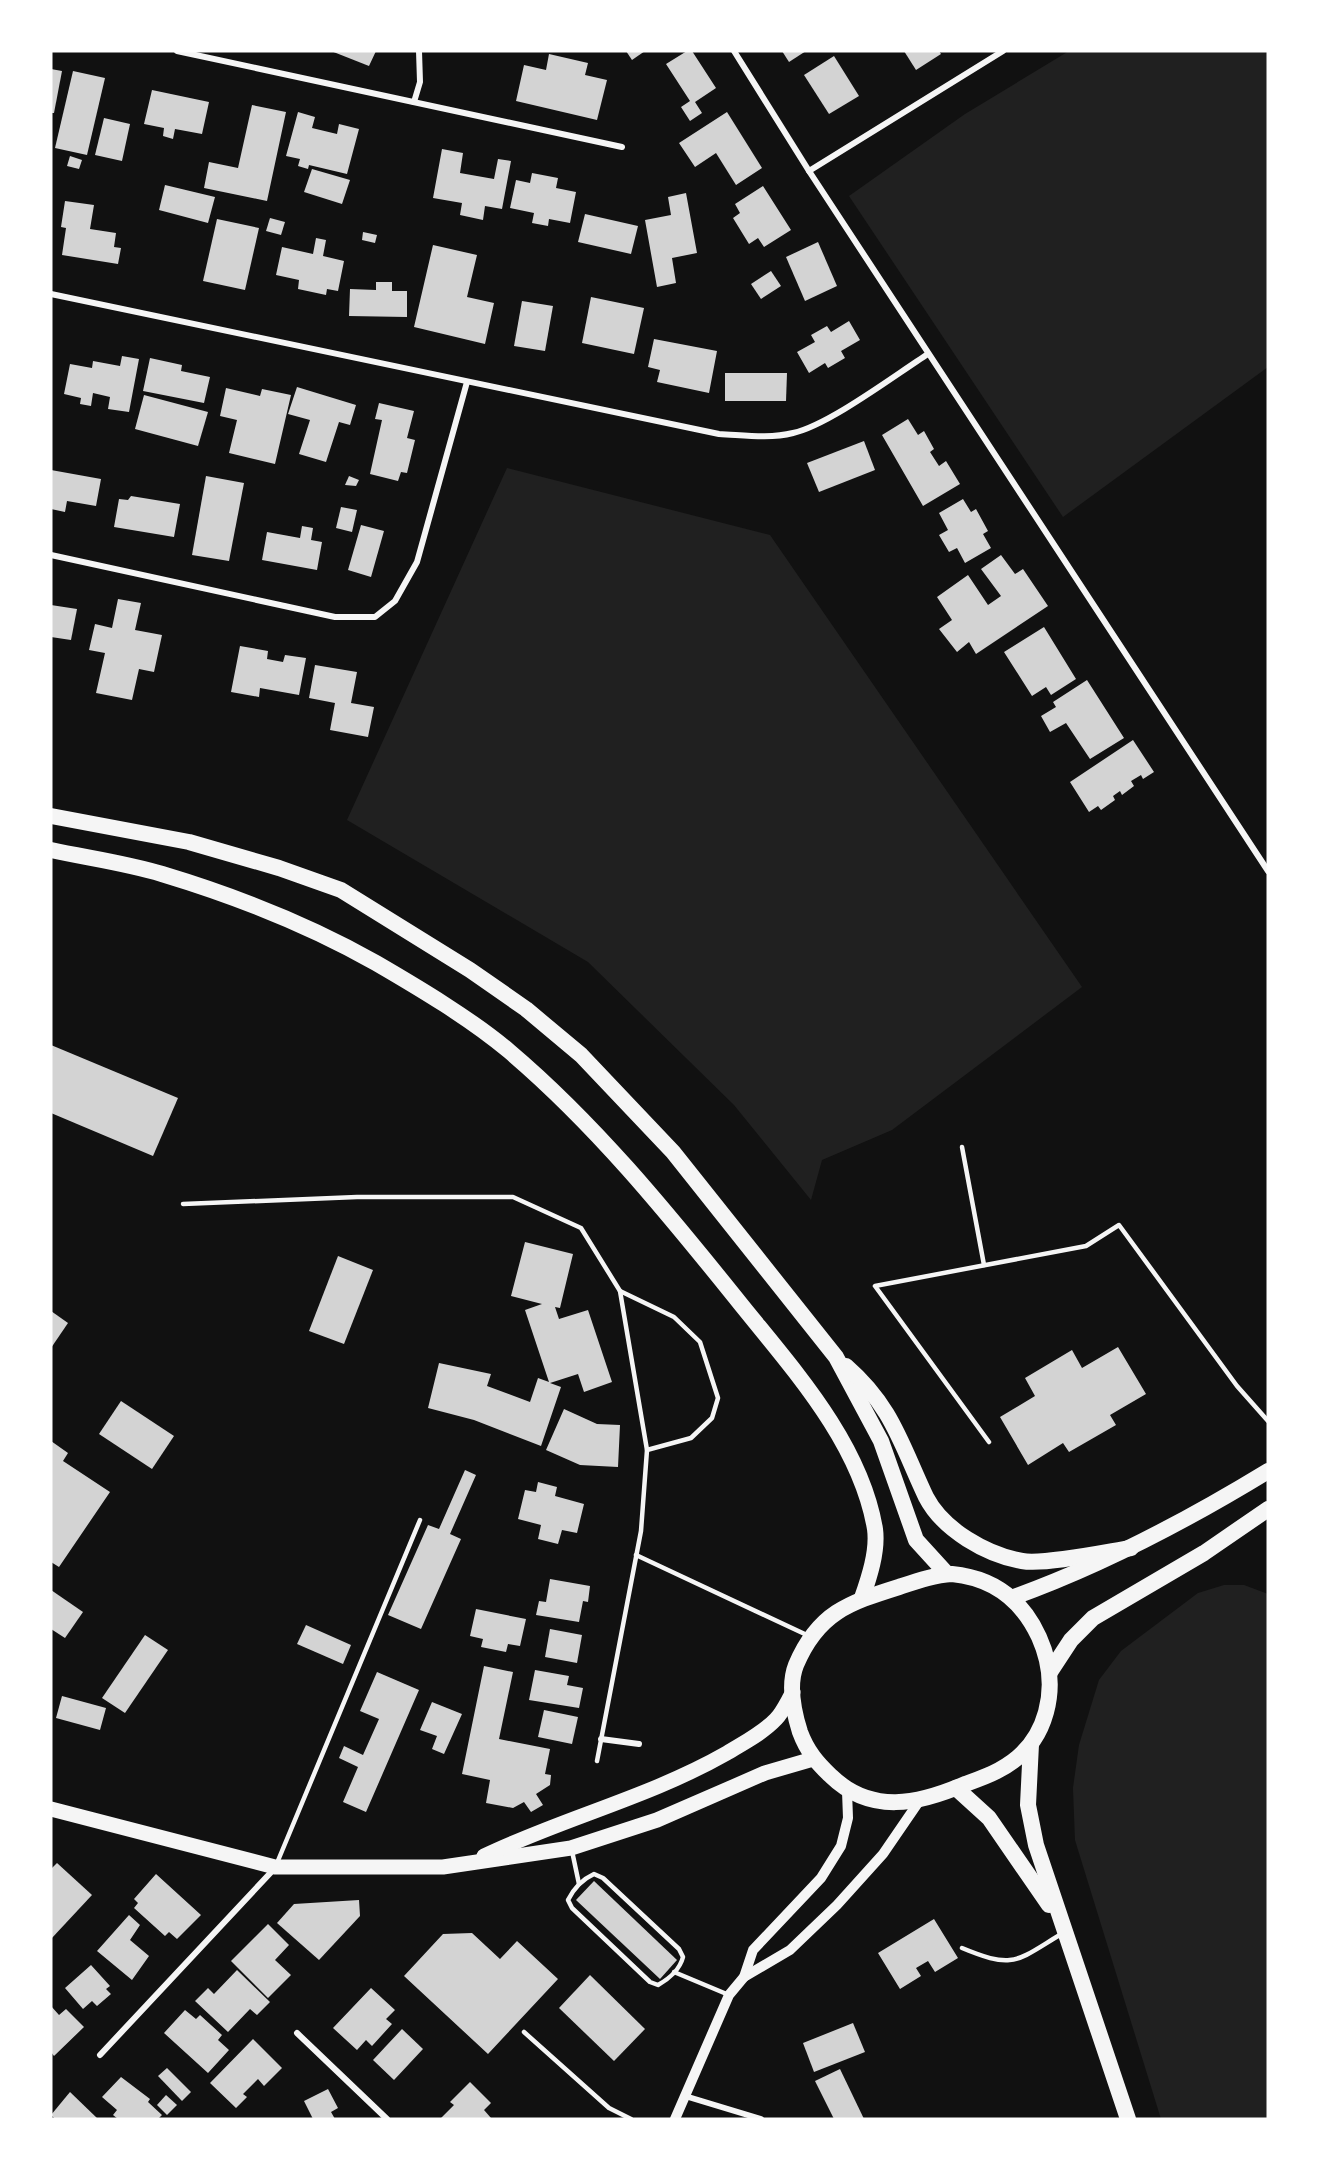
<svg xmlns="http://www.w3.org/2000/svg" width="1319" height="2170" font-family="'Fira Sans Condensed',sans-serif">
	<rect width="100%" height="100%" fill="#111"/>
	<g fill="#202020">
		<polygon points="1069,51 1268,51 1268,367 1063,517 849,196 965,114"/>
		<polygon points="507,468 770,535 1082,987 892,1130 822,1160 811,1200 734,1105 588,962 347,820"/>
		<polygon points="1224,1585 1244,1585 1268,1594 1268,2119 1161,2119 1075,1840 1073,1788 1079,1745 1099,1680 1121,1651 1198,1593"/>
	</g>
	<g fill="#d3d3d3">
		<polygon points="331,51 376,51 369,66"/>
		<polygon points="626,51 645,51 632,60"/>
		<polygon points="687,51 692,51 716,88 695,102 702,113 690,121 681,107 690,101 666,64"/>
		<polygon points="782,51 806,51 789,62"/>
		<polygon points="904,51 939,51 941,54 916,70"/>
		<polygon points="549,54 588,63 585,75 607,80 597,120 516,101 524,65 546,70"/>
		<polygon points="834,56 859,96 829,114 804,75"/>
		<polygon points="51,69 62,71 54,113 51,113"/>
		<polygon points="73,71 105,78 87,155 55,148"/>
		<polygon points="152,90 209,102 202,134 175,129 173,139 163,136 164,128 144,124"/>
		<polygon points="252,105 286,112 267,201 204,188 209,162 238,168"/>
		<polygon points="298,112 315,117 312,128 337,134 339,124 359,129 347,174 309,165 308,169 298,166 300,159 286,156"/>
		<polygon points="727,112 762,168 736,185 716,153 695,167 679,143"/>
		<polygon points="104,118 130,124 122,161 95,155"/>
		<polygon points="442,149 463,153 460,173 494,179 498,159 511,161 502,209 485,206 483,220 460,215 462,203 433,198"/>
		<polygon points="70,156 82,160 79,169 67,166"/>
		<polygon points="312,169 350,180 342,204 304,192"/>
		<polygon points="532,173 558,178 556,188 576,192 570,223 549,219 548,226 532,223 534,213 510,208 516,180 530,183"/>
		<polygon points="165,185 215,197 208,223 159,210"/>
		<polygon points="763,186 791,230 764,247 758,238 749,244 733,218 740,213 735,204"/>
		<polygon points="686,193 697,253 672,258 676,283 657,287 645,220 671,215 668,197"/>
		<polygon points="65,201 94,205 90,229 116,233 114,247 121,248 118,264 62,255 66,228 61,227"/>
		<polygon points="585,214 638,226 631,254 578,242"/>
		<polygon points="270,218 285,222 281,235 266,231"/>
		<polygon points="217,219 259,228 245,290 203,281"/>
		<polygon points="363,232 377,235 375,243 362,240"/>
		<polygon points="316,238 326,240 323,256 344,261 338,291 327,289 326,295 298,289 299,280 276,275 282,247 313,254"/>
		<polygon points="818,242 837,286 805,301 786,257"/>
		<polygon points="433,245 477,255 467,297 494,303 485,344 414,327"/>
		<polygon points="771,271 781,286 761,299 751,284"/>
		<polygon points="376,282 392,282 392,291 407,291 407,317 349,316 350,289 376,290"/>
		<polygon points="591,297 644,308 634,354 582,343"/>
		<polygon points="522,301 553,306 545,351 514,346"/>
		<polygon points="849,321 860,340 841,351 845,358 828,368 825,363 809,373 797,352 815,342 811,335 827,326 831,332"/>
		<polygon points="654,339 717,351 709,393 657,382 660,370 648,367"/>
		<polygon points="122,356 139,359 129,412 108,409 110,397 93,393 91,406 80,404 81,398 64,394 70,364 92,368 93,361 120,366"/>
		<polygon points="150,358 182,365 181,371 210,377 204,403 143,391"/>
		<polygon points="725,373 787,373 786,401 725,401"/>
		<polygon points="297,387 356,405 350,425 339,422 326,462 299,454 310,420 288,414"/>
		<polygon points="226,388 260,396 262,389 291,395 275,464 229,453 237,420 220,416"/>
		<polygon points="144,395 208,412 198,446 135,429"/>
		<polygon points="379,403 414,411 407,438 415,440 407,473 401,472 398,481 370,474 382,420 375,419"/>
		<polygon points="908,419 918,435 924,431 934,449 930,452 939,466 946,461 960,484 923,506 882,435"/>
		<polygon points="864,441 875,470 819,492 807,463"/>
		<polygon points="51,470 101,479 96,506 67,501 65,512 51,509"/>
		<polygon points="206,476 244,483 229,561 192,555"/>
		<polygon points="349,476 359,480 356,486 345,485"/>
		<polygon points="131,496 180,504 174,537 114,527 119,499 128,500"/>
		<polygon points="963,499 971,512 976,509 988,531 983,534 991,548 965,563 957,548 949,552 939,535 948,530 939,513"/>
		<polygon points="341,507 357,510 352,532 336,528"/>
		<polygon points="361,525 384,531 371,577 348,570"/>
		<polygon points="302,526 313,528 311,540 322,542 317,570 262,560 267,532 300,538"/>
		<polygon points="1001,555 1015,574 1023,569 1048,606 976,654 969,642 957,652 939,629 952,620 937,597 968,575 988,605 1001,596 981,569"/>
		<polygon points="118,599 141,603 135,630 162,635 154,672 139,669 132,700 96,693 105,653 89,650 95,624 112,628"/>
		<polygon points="51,605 77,609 71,640 51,637"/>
		<polygon points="1044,627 1076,679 1051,695 1046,687 1032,696 1004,652"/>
		<polygon points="240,646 268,651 267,659 283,662 285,655 306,658 299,695 260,688 259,697 231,692"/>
		<polygon points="315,665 357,672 351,703 374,707 368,737 330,730 335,703 309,698"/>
		<polygon points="1087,680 1124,738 1090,759 1066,723 1050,732 1041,716 1056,707 1053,702"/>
		<polygon points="1133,740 1154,772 1143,779 1141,775 1131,781 1134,786 1122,795 1120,791 1113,796 1115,800 1101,810 1098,806 1089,812 1070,782"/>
		<polygon points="51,1045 178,1098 153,1156 51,1113"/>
		<polygon points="525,1242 573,1254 560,1308 555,1307 559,1319 588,1310 612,1382 584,1392 578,1374 550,1383 561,1387 541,1446 474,1420 428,1408 439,1363 491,1374 487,1386 530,1402 538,1378 549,1382 525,1310 542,1304 511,1296"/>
		<polygon points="338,1256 373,1270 344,1344 309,1331"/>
		<polygon points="51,1311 68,1323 51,1348"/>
		<polygon points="1118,1347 1146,1394 1110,1415 1116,1425 1069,1452 1063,1443 1028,1465 1000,1417 1035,1396 1025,1378 1072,1350 1082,1368"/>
		<polygon points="121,1401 174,1436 152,1469 99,1434"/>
		<polygon points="564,1409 597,1424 620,1425 618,1467 580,1465 546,1450"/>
		<polygon points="51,1441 68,1453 63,1461 110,1492 59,1567 51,1562"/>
		<polygon points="465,1470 476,1475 450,1534 461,1539 421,1629 388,1615 428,1525 439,1529"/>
		<polygon points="538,1482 557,1487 555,1496 584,1504 577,1533 562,1530 558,1544 538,1539 541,1525 518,1519 525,1490 536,1492"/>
		<polygon points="550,1579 590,1586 588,1602 583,1601 579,1622 536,1615 539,1601 546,1602"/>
		<polygon points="51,1590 83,1612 65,1638 51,1629"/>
		<polygon points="476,1609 526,1619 520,1646 508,1644 506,1652 481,1647 483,1639 470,1636"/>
		<polygon points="306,1625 351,1645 343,1664 297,1644"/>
		<polygon points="550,1629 582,1635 577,1663 545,1657"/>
		<polygon points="145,1635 168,1650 125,1713 102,1698"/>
		<polygon points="484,1666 513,1672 499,1739 550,1749 545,1774 551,1775 550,1785 536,1794 543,1805 531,1812 524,1802 513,1808 486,1803 490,1780 462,1774"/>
		<polygon points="535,1670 569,1676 567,1685 583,1688 579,1708 529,1700"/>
		<polygon points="377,1672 419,1690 366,1812 343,1802 358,1767 339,1758 344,1746 363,1755 379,1719 360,1711"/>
		<polygon points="62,1696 106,1708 100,1730 56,1718"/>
		<polygon points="432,1702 462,1714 444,1754 432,1749 437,1736 420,1730"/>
		<polygon points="544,1710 578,1717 572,1744 538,1737"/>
		<polygon points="57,1863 92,1895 51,1939 51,1869"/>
		<polygon points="156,1874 201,1915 177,1939 169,1932 165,1936 134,1908 138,1903 134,1899"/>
		<polygon points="594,1881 677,1960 660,1979 576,1900"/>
		<polygon points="359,1900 360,1916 319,1960 277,1923 294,1904"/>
		<polygon points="129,1915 140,1925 130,1940 149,1956 132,1980 97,1951"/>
		<polygon points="934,1919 958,1958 935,1972 928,1961 916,1968 921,1976 900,1989 878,1953"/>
		<polygon points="268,1924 289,1945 275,1960 291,1975 268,1998 231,1961"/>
		<polygon points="472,1933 500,1959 517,1941 558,1979 488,2054 404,1976 443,1934"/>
		<polygon points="91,1965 110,1986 106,1989 111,1994 97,2006 92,2001 83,2009 65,1988"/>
		<polygon points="237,1970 270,2002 257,2015 250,2009 228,2032 195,2001 208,1988 214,1994"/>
		<polygon points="590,1975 645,2029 614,2061 559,2008"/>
		<polygon points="371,1988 395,2010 386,2019 392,2024 372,2046 366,2040 357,2050 333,2028"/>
		<polygon points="51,2006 59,2015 66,2009 84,2027 54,2056 51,2052"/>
		<polygon points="185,2010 196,2019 200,2015 222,2035 218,2040 229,2050 208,2073 164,2033"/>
		<polygon points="853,2023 865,2052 814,2072 803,2043"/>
		<polygon points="402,2029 423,2049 394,2080 373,2060"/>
		<polygon points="253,2039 282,2068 264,2086 258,2079 243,2094 247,2097 236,2108 210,2083"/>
		<polygon points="167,2068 191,2092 182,2101 158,2076"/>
		<polygon points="840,2069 864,2119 834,2119 815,2081"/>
		<polygon points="121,2077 150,2099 148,2102 162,2115 158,2119 118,2119 113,2115 117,2110 102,2097"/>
		<polygon points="470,2082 491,2103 484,2110 491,2118 440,2119 454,2105 450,2102"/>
		<polygon points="328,2089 338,2108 331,2112 335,2119 313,2119 304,2101"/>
		<polygon points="70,2092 98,2119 55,2119 51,2115"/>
		<polygon points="166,2095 177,2105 167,2115 157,2105"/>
	</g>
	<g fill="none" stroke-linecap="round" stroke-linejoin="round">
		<g stroke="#f5f5f5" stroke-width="4.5">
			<polyline points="962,1147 984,1265"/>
			<polyline points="183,1204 357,1197 513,1197 581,1228 620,1291 647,1450 641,1531 597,1761"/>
			<polyline points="620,1291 674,1317 700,1342 718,1398 712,1418 691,1438 647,1450"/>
			<polyline points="989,1442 875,1286 1086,1246 1119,1225 1237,1386 1268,1421"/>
			<polyline points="636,1555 809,1636"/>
			<polyline points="572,1851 579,1884"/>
			<polyline points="277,1863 420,1520"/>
			<path d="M594,1874L603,1878L679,1949L683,1957C680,1969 669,1979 658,1985L650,1982L572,1908L568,1900C574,1888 583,1879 594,1874Z"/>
			<path d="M962,1948C1015,1970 1016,1961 1063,1933"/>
			<polyline points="674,1972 729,1995"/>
			<polyline points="524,2032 609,2108 631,2119"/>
		</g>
		<g stroke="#f5f5f5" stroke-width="6">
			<polyline points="177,51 622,147"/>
			<polyline points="734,51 809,171 1268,871"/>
			<polyline points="414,102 420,82 419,51"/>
			<polyline points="809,171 1003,51"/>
			<path d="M51,294L719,434C743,435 769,439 793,433C829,425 895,375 928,354"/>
			<polyline points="51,555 335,617 375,617 395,601 417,562 467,382"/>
			<polyline points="601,1739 639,1744"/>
			<polyline points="297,2033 387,2119"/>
			<polyline points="100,2055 275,1868"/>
			<polyline points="685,2096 761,2119"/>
		</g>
		<g stroke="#f5f5f5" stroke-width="10">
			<polyline points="744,1977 790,1950 837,1905 883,1854 920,1800"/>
			<polyline points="675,2119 729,1995 744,1977 753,1950 821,1878 841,1846 848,1818 847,1791"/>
		</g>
		<g stroke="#f5f5f5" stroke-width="15">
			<polyline points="51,1809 275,1867 443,1867 571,1848 657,1820 765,1773 813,1759"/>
			<path d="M484,1856C563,1818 650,1797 727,1753C743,1743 763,1733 776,1719C783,1712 788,1700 793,1692"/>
		</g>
		<g stroke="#f5f5f5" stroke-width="16">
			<polyline points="51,816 189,842 279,868 341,890 470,970 526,1009 581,1055 673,1152 836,1357 881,1441 916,1540 947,1574"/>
			<path d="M51,850C88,858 126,863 162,874C235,896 309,925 376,963C419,988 471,1019 509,1051C594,1123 665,1210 735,1297C789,1365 860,1440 875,1529C878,1551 869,1578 862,1598"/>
			<path d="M846,1366C892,1406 901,1444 926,1497C943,1530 987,1555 1022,1561C1045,1565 1106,1552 1131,1548"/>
			<path d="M952,1574C993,1578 1022,1600 1039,1637C1061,1686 1049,1744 999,1770C988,1776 976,1780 965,1784C919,1804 871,1815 831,1776C817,1763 807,1751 800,1732C794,1713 788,1685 796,1665C818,1613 848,1603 899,1587C917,1581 934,1575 952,1574Z"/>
			<path d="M1011,1598C1101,1566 1186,1521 1268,1471"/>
			<polyline points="1050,1672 1071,1640 1093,1618 1204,1553 1268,1509"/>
			<polyline points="1031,1744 1028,1805 1036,1845 1128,2119"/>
			<polyline points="956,1788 989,1818 1049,1905"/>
		</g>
	</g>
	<rect width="1319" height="2170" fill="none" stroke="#ffffff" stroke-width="105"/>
</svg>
